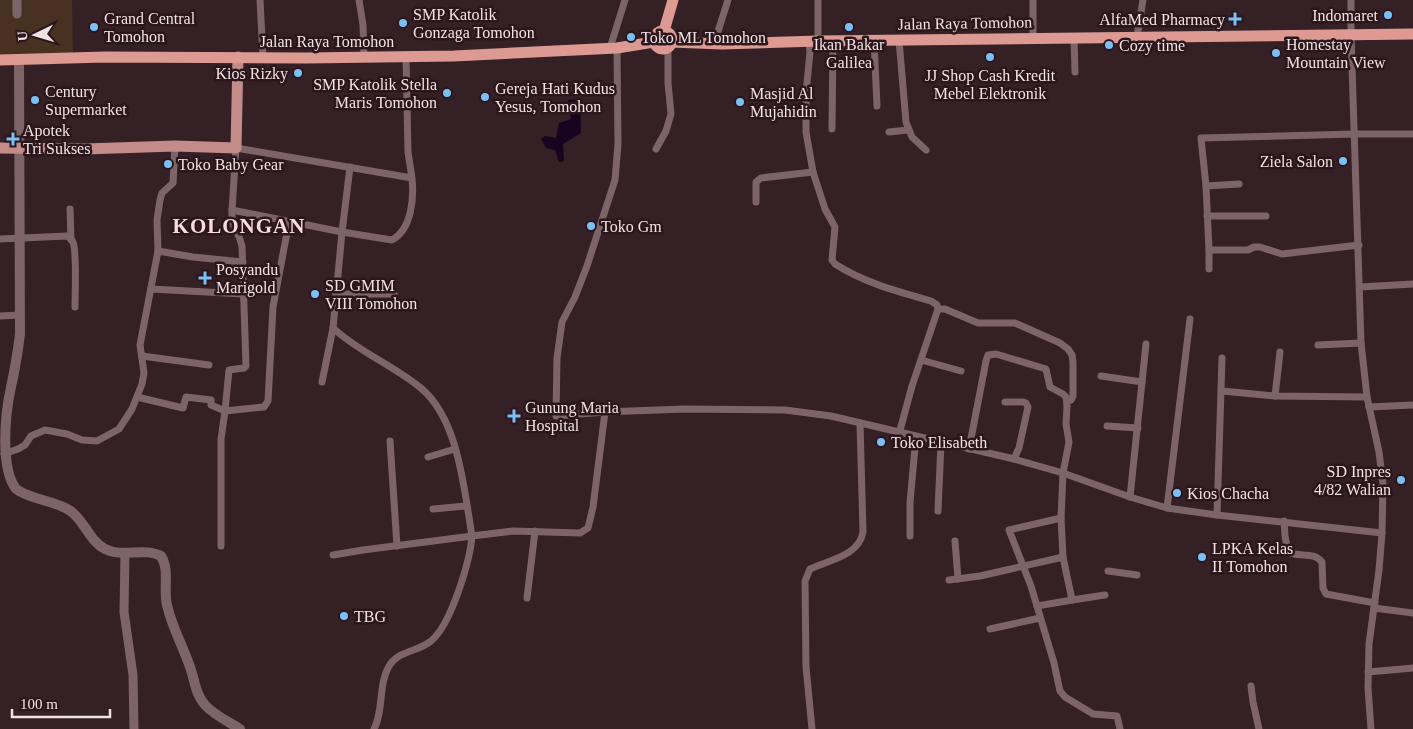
<svg xmlns="http://www.w3.org/2000/svg" width="1413" height="729" font-family="Georgia,serif">
	<rect width="100%" height="100%" fill="#352025"/>
	<polygon fill="#493122" points="0,0 72,0 73,58 0,61"/>
	<polygon fill="#180320" points="580,99 581,133 563,144 564,161 559,162 555,150 546,148 541,139 545,136 556,138 559,123 571,119 568,100"/>
	<g fill="none" stroke-linecap="round" stroke-linejoin="round">
		<g stroke="#7d6469" stroke-width="7">
			<polyline points="260,0 263,58"/>
			<polyline points="359,0 363,25 364,57"/>
			<polyline points="818,0 818,41"/>
			<polyline points="1351,0 1351,35 1361,343 1367,397 1379,452 1383,484 1382,533 1379,570 1369,644 1368,688 1371,729"/>
			<polyline points="1137,37 1143,0"/>
			<polyline points="1033,38 1033,0"/>
			<polyline points="1074,38 1075,72"/>
			<polyline points="874,40 877,106"/>
			<polyline points="899,40 906,122 912,137 926,150"/>
			<path d="M809,41L810,52L806,93V132L813,172L825,209L835,227L832,260L835,264C865,283 896,291 931,301L937,305L938,309L912,386L899,434"/>
			<polyline points="714,44 728,0"/>
			<polyline points="610,48 625,0"/>
			<polyline points="617,48 618,144 615,180 587,266 575,297 562,322 557,358 556,416 605,412 684,409 785,410 831,416 1014,459 1063,473 1130,497 1167,508 1217,515 1382,533"/>
			<path d="M406,57L408,152L412,178L236,148L232,210L342,232L392,240C412,229 414,198 412,178"/>
			<polyline points="832,129 833,41"/>
			<polyline points="889,132 908,130"/>
			<polyline points="656,149 666,131 671,114 668,83 668,46"/>
			<path d="M350,167L342,232L333,328C360,353 395,366 422,389C459,421 464,490 472,536L513,531L580,533L588,528L593,507L605,412"/>
			<polyline points="1206,186 1239,184"/>
			<polyline points="756,202 756,182 761,178 813,172"/>
			<polyline points="70,209 71,240"/>
			<polyline points="1207,216 1266,216"/>
			<path d="M0,239L67,236C70,238 72,239 73,242C77,253 75,293 75,307"/>
			<polyline points="1359,245 1282,254 1260,247 1254,247 1248,250 1209,250 1206,186 1201,138 1355,134 1413,134"/>
			<polyline points="1209,250 1209,269"/>
			<polyline points="158,251 193,257 243,262"/>
			<polyline points="1360,287 1413,284"/>
			<polyline points="151,289 243,294"/>
			<polyline points="336,294 394,294"/>
			<polyline points="938,309 945,309 978,323 1015,323 1060,343 1068,349 1072,355 1073,362 1073,396 1071,400 1067,401"/>
			<polyline points="0,316 20,315"/>
			<polyline points="1318,345 1361,343"/>
			<polyline points="1280,352 1275,396 1367,397"/>
			<polyline points="142,356 209,365"/>
			<polyline points="921,360 961,371"/>
			<polyline points="1101,376 1142,382"/>
			<polyline points="322,382 333,328"/>
			<polyline points="1222,391 1275,396"/>
			<path d="M137,397L183,408L186,397L211,400V405L225,411L229,370L244,368L246,366L242,246C238,228 231,230 232,210"/>
			<polyline points="1005,402 1023,402 1026,403 1028,407 1019,448 1014,459"/>
			<polyline points="1369,407 1413,405"/>
			<polyline points="1107,426 1138,428"/>
			<polyline points="390,441 397,546"/>
			<polyline points="969,449 986,361 988,355 996,354 1046,369 1050,387 1063,394 1066,397 1067,406 1066,424 1069,442 1063,473 1061,518 1063,557 1072,600 1105,595"/>
			<polyline points="4,454 18,449 25,445 31,436 45,430 67,434 82,440 97,441 119,429 132,409 142,384 144,373 140,345 158,251 157,220 160,200 162,193 173,183 175,146"/>
			<polyline points="428,457 455,449"/>
			<polyline points="1130,497 1146,344"/>
			<polyline points="1167,508 1190,319"/>
			<polyline points="433,509 466,506"/>
			<polyline points="938,511 941,443"/>
			<polyline points="1217,515 1222,358"/>
			<polyline points="1061,518 1009,530 1031,586 1054,663 1060,691 1065,697 1093,714 1117,716 1120,729"/>
			<path d="M1284,521L1285,536L1288,552C1300,558 1313,551 1322,562L1323,588L1326,594L1375,603"/>
			<polyline points="910,536 910,502 916,437"/>
			<polyline points="955,541 958,579"/>
			<polyline points="221,546 221,439 225,411 264,407 268,401 273,307 289,222"/>
			<path d="M333,555L363,550L472,536C470,561 451,625 431,641C418,652 399,650 389,666C378,685 384,710 374,729"/>
			<polyline points="1108,571 1137,575"/>
			<polyline points="949,580 980,576 1063,557"/>
			<polyline points="527,598 535,531"/>
			<polyline points="1037,606 1072,600"/>
			<polyline points="1374,608 1413,613"/>
			<polyline points="990,629 1040,618"/>
			<polyline points="1368,672 1413,668"/>
			<polyline points="1251,686 1253,702 1259,729"/>
			<path d="M812,729L806,667L805,581L810,569C829,560 859,556 863,532L860,423"/>
		</g>
		<g stroke="#7d6469" stroke-width="9">
			<polyline points="17,0 17,14"/>
			<polyline points="125,554 124,612 133,675 134,729"/>
		</g>
		<path stroke="#7d6469" stroke-width="10" d="M19,59L20,334L18,349C16,362 14,374 11,387C5,414 0,468 16,489C31,500 53,500 69,510C84,519 89,541 105,549C123,558 144,547 161,556C170,570 163,589 167,605C172,628 184,648 191,670C195,682 196,695 205,705C214,715 229,722 240,729"/>
		<polyline stroke="#c48c88" stroke-width="11" points="0,148 85,149 175,146 236,148 238,57"/>
		<g stroke="#dc9a92" stroke-width="11">
			<polyline points="664,31 673,0"/>
			<circle cx="663" cy="40" r="9"/>
			<polyline points="671,42 722,44 818,41 1413,34"/>
			<polyline points="0,60 105,57 306,58 454,56 617,48 654,42"/>
		</g>
	</g>
	<g fill="#7abff8" stroke="#2b171b" stroke-width="2">
		<circle cx="1388" cy="15" r="5"/>
		<path d="M1232.5 11.5h5v5h5v5h-5v5h-5v-5h-5v-5h5z"/>
		<circle cx="403" cy="23" r="5"/>
		<circle cx="94" cy="27" r="5"/>
		<circle cx="849" cy="27" r="5"/>
		<circle cx="631" cy="37" r="5"/>
		<circle cx="1109" cy="45" r="5"/>
		<circle cx="1276" cy="53" r="5"/>
		<circle cx="990" cy="57" r="5"/>
		<circle cx="298" cy="73" r="5"/>
		<circle cx="447" cy="93" r="5"/>
		<circle cx="485" cy="97" r="5"/>
		<circle cx="35" cy="100" r="5"/>
		<circle cx="740" cy="102" r="5"/>
		<path d="M10.5 131.5h5v5h5v5h-5v5h-5v-5h-5v-5h5z"/>
		<circle cx="1343" cy="161" r="5"/>
		<circle cx="168" cy="164" r="5"/>
		<circle cx="591" cy="226" r="5"/>
		<path d="M202.5 270.5h5v5h5v5h-5v5h-5v-5h-5v-5h5z"/>
		<circle cx="315" cy="294" r="5"/>
		<path d="M511.5 408.5h5v5h5v5h-5v5h-5v-5h-5v-5h5z"/>
		<circle cx="881" cy="442" r="5"/>
		<circle cx="1401" cy="480" r="5"/>
		<circle cx="1177" cy="493" r="5"/>
		<circle cx="1202" cy="557" r="5"/>
		<circle cx="344" cy="616" r="5"/>
	</g>
	<g text-anchor="middle" dominant-baseline="central" stroke-width="5" stroke-linejoin="round" paint-order="stroke">
		<g font-size="16" fill="#f1e2e5" stroke="#2b171b" text-anchor="start">
			<text x="413" y="14">SMP Katolik<tspan x="413" dy="18">Gonzaga Tomohon</tspan></text>
			<text x="1378" y="15" text-anchor="end">Indomaret</text>
			<text x="104" y="18">Grand Central<tspan x="104" dy="18">Tomohon</tspan></text>
			<text x="1225" y="19" text-anchor="end">AlfaMed Pharmacy</text>
			<text x="641" y="37">Toko ML Tomohon</text>
			<text x="849" y="44" text-anchor="middle">Ikan Bakar<tspan x="849" dy="18">Galilea</tspan></text>
			<text x="1286" y="44">Homestay<tspan x="1286" dy="18">Mountain View</tspan></text>
			<text x="1119" y="45">Cozy time</text>
			<text x="288" y="73" text-anchor="end">Kios Rizky</text>
			<text x="990" y="75" text-anchor="middle">JJ Shop Cash Kredit<tspan x="990" dy="18">Mebel Elektronik</tspan></text>
			<text x="437" y="84" text-anchor="end">SMP Katolik Stella<tspan x="437" dy="18">Maris Tomohon</tspan></text>
			<text x="495" y="88">Gereja Hati Kudus<tspan x="495" dy="18">Yesus, Tomohon</tspan></text>
			<text x="45" y="91">Century<tspan x="45" dy="18">Supermarket</tspan></text>
			<text x="750" y="93">Masjid Al<tspan x="750" dy="18">Mujahidin</tspan></text>
			<text x="23" y="130">Apotek<tspan x="23" dy="18">Tri Sukses</tspan></text>
			<text x="1333" y="161" text-anchor="end">Ziela Salon</text>
			<text x="178" y="164">Toko Baby Gear</text>
			<text x="601" y="226">Toko Gm</text>
			<text x="216" y="269">Posyandu<tspan x="216" dy="18">Marigold</tspan></text>
			<text x="325" y="285">SD GMIM<tspan x="325" dy="18">VIII Tomohon</tspan></text>
			<text x="525" y="407">Gunung Maria<tspan x="525" dy="18">Hospital</tspan></text>
			<text x="891" y="442">Toko Elisabeth</text>
			<text x="1391" y="471" text-anchor="end">SD Inpres<tspan x="1391" dy="18">4/82 Walian</tspan></text>
			<text x="1187" y="493">Kios Chacha</text>
			<text x="1212" y="548">LPKA Kelas<tspan x="1212" dy="18">II Tomohon</tspan></text>
			<text x="354" y="616">TBG</text>
		</g>
		<g font-size="16" fill="#f1e2e5" stroke="#2b171b">
			<text transform="translate(965 23) rotate(-1)">Jalan Raya Tomohon</text>
			<text x="327" y="41">Jalan Raya Tomohon</text>
		</g>
		<g font-size="21" font-weight="bold" letter-spacing="1" fill="#f9dce1" stroke="#2b171b">
			<text x="239" y="226">KOLONGAN</text>
		</g>
	</g>
	<g transform="translate(35 35) rotate(265)" stroke="#2b171b" stroke-width="4" paint-order="stroke">
	<path d="M0-4L9 19L0 12L-9 19Z" fill="#f1e2e5"/>
	<text y="-8" font-size="14" font-weight="bold" text-anchor="middle" fill="#f1e2e5">U</text>
	</g>
	<path d="M12 709v8h98v-8" fill="none" stroke="#f1e2e5" stroke-width="2.5"/>
	<text x="20" y="709" font-size="15" fill="#f1e2e5" stroke="#2b171b" stroke-width="4" paint-order="stroke">100 m</text>
</svg>
